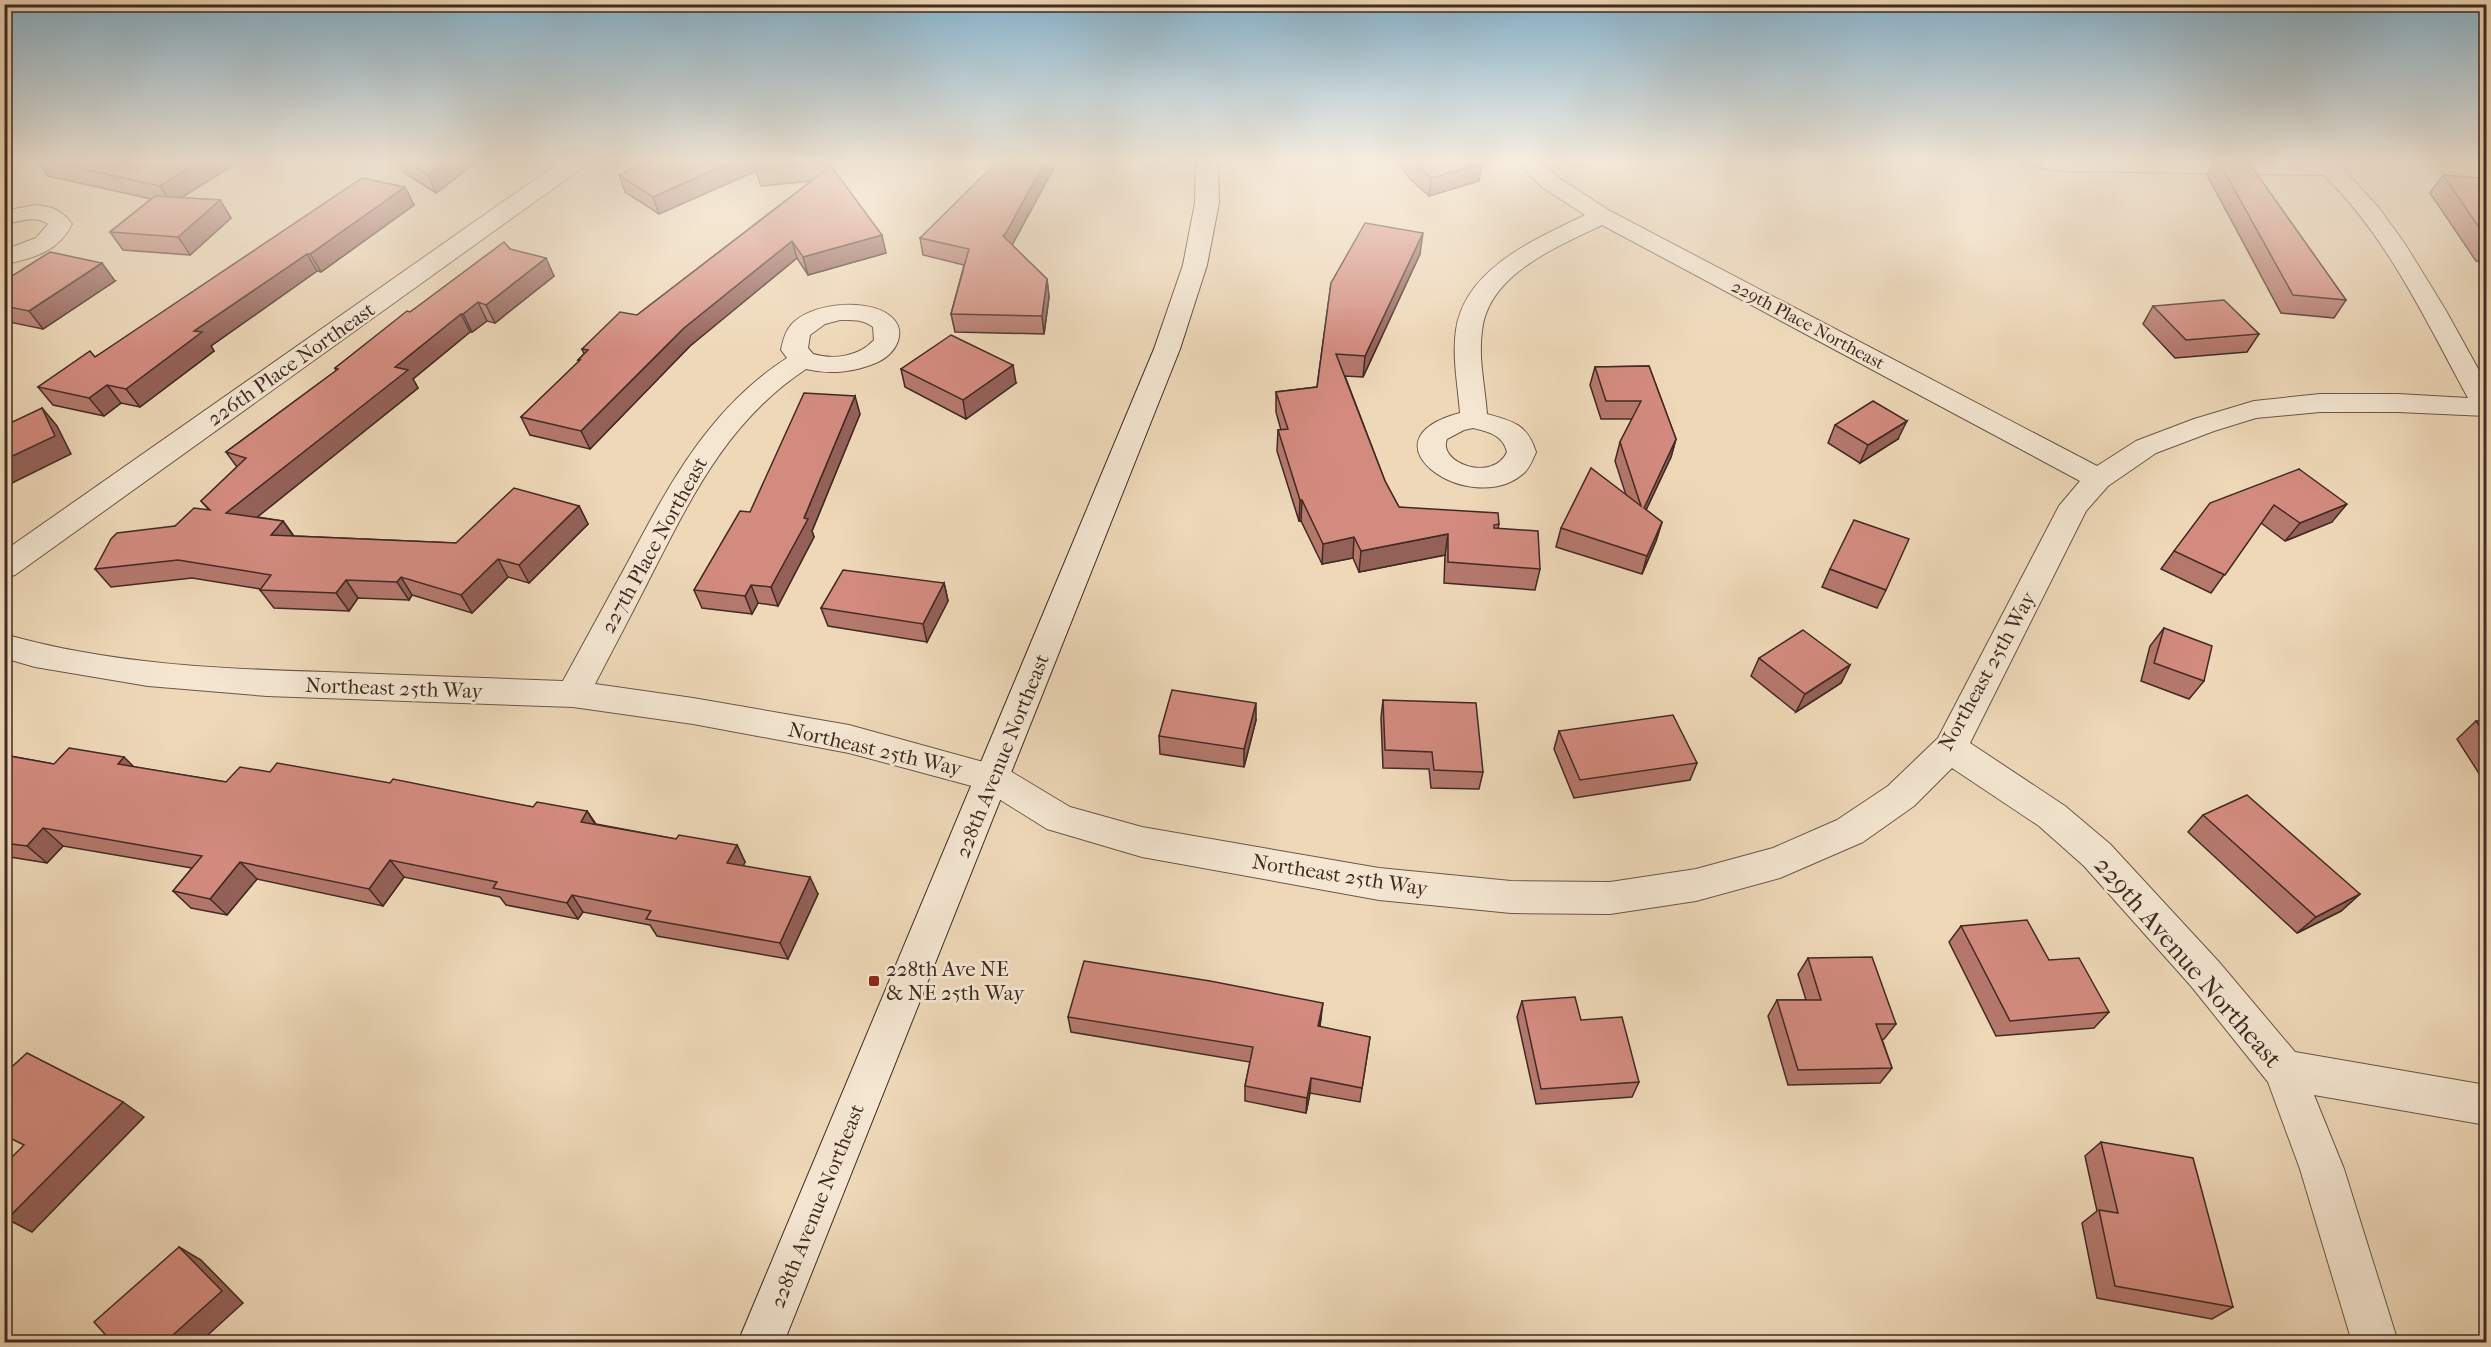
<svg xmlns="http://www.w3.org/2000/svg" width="2491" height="1347" font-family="'IM FELL French Canon',serif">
	<rect width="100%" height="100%" fill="#eed8b8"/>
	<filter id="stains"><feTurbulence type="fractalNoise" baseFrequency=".00333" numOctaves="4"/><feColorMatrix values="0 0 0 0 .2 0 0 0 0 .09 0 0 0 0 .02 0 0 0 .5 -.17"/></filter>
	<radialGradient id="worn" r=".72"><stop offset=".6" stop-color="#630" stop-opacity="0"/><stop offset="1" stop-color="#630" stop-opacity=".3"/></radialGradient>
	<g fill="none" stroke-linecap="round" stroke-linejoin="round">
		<g stroke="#6c5648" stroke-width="2">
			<g id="street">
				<polygon points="563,160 589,160 586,165 15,575 4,578 4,551"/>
				<path d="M1515,160H1539L1559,178L1610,211L2097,466L2136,441L2194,419L2254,401L2320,394H2398L2468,398C2426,321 2388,238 2324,175L2062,171L2023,165L2020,160H2335L2379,208L2405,244L2445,309L2486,383V416L2398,412H2320L2256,418L2214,431L2156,453L2108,486L2086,511L1970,743L2065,806L2110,844L2219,962L2295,1052L2486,1085V1125L2314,1095L2344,1169L2398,1342H2352L2300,1169L2268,1082L2191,986L2084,866L2039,826L1952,768L1914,806L1863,842L1780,878L1696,901L1610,914L1511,913L1379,900L1142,857L1047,829L983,789L849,753L693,724L573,707L267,696L148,686L35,667L4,658V634C108,664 219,669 326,672C405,675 484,678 563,681C585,641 607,600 629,560C671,481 710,408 787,358L781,350C783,340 785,332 791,325C810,303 863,299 886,313C910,327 898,353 878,362C856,372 830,375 806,369C731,419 696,488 656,566C636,606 615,645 595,684L693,698L849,725L1005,768L1070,807L1142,827L1379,868L1511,881L1610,882L1696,869L1773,848L1837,820L1888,786L1938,738L2059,506L2080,481L1602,225C1557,247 1488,274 1482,331C1478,358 1485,386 1487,414C1513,421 1527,424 1536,452C1533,459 1530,467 1525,472C1474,521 1354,441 1460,413C1458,386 1452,357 1456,330C1465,268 1536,239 1585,215L1543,188ZM840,320C852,320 863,319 873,327L874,340C859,357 833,360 813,354L808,348L810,335L825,324ZM1473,428C1489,432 1503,435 1507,452C1493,483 1437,463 1447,439L1464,430Z"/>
				<path d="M35,205C51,206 62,210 72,224C59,251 33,259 4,264V250L36,238L48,224C35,215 19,221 4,225V211Z"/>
			</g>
		</g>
		<g stroke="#412a23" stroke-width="2">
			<polygon id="secondary" points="1196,160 1218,160 1219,203 1207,265 1180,349 784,1342 738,1342 1154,349 1183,265 1195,203"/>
		</g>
		<use href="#street" fill="#f4e6d1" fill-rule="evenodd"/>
		<use href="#secondary" fill="#f4e6d1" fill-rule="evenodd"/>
	</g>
	<g fill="#b5786d" stroke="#412a23" stroke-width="1.5">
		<polygon points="37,160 229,160 232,166 181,198 220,200 231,218 190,255 123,250 110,232 151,199 48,176"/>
		<polygon points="397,160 479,160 436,193 403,172"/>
		<polygon points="1058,160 1012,245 1047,279 1049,297 1044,334 955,332 951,314 964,265 923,255 920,238"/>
		<polygon points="1396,160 1477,160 1479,181 1429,196 1409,178"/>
		<polygon points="2215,160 2247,160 2346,300 2334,318 2281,313 2207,175"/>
		<polygon points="828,162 829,167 886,253 808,275 797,258 690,346 590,449 530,435 521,417 579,362 578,360 584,354 582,349 637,315 811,181 761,186 756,171 659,214 625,192 619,175"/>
		<polygon points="2443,175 2487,179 2487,268 2482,262 2476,261 2430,193"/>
		<polygon points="405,187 414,205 321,272 317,271 211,346 214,351 140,407 121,403 104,416 53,405 38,387 95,357"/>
		<polygon points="510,249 554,276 495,323 487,321 472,332 470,332 413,379 418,388 257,517 283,521 294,536 456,543 579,506 588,524 529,583 508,577 472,613 412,595 409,600 358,598 349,611 274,608 260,590 260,589 192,578 111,587 95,569 175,526 209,510 201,501 237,467 226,452 336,371 335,368 410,312"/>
		<polygon points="1420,254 1363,377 1345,376 1385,481 1399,507 1499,524 1498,528 1540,569 1535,590 1444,583 1445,555 1359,572 1353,558 1322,564 1301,521 1299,521 1277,451 1278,430 1281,430 1276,412 1276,392 1317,387 1331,283"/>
		<polygon points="4,281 115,281 43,329 4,321"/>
		<polygon points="2153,306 2259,334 2247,352 2175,358 2143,324"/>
		<polygon points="1649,366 1676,439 1671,457 1646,510 1662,522 1656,541 1642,574 1556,547 1561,528 1626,495 1615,461 1620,442 1632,419 1601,419 1590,385 1595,367"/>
		<polygon points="901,369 1016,383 966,419 905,387"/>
		<polygon points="860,414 812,531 814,537 778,606 758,603 752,614 702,608 694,590 750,512"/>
		<polygon points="1835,425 1898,439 1860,463 1828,443"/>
		<polygon points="2299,469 2332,522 2285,541 2261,523 2211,593 2161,569 2174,551"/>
		<polygon points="1830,569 1886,590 1877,608 1822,587"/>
		<polygon points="944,583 948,601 927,642 828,626 821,608"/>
		<polygon points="2164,628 2204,681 2189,699 2141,681 2150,646"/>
		<polygon points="1759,658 1850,665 1841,683 1796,712 1751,676"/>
		<polygon points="1383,700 1483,772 1479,789 1431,788 1429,769 1383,768 1381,718"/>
		<polygon points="1256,720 1244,767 1160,754 1159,736"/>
		<polygon points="2476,721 2487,722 2487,786 2457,739"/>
		<polygon points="1559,731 1697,763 1690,780 1574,798 1554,749"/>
		<polygon points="4,755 54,764 134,767 226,782 270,772 390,783 533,807 587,811 596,824 676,839 737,845 745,862 743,866 818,894 788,959 657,936 650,925 583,912 578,919 506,905 500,897 404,877 383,906 257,879 227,915 191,908 173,891 192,868 63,846 47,863 4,856"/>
		<polygon points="2203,815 2360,894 2341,911 2297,933 2188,832"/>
		<polygon points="1961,926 2049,960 2109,1012 2094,1028 1996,1036 1949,942"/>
		<polygon points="1808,958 1896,1024 1884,1039 1882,1039 1892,1068 1880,1083 1788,1085 1768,1016 1777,1000 1806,1000 1798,974"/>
		<polygon points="1522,1001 1581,1020 1639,1082 1632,1097 1536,1104 1517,1017"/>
		<polygon points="1068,1017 1321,1018 1320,1027 1370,1037 1360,1102 1310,1093 1306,1113 1245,1101 1245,1086 1250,1062 1071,1032"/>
		<polygon points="2101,1142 2233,1307 2212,1319 2097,1298 2082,1223 2097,1211 2085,1156"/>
	</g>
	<g fill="#946159" stroke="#412a23" stroke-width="1.5">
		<polygon points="202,160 229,160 232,166 171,204 160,186"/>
		<polygon points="448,160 479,160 436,193 428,175"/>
		<polygon points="736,160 759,160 756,169 756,171 659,214 653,197"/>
		<polygon points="1046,160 1058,160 1010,249 1003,236"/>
		<polygon points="1482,164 1479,181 1429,196 1431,178"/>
		<polygon points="405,187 414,205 321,272 310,254"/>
		<polygon points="220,200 231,218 190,255 178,237"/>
		<polygon points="1423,233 1420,254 1363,377 1365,356"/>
		<polygon points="882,235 886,253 808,275 803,257"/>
		<polygon points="792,241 797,258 690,346 590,449 581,431 684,328"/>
		<polygon points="307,254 317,271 211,346 214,351 140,407 126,389 194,331"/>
		<polygon points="546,258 554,276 495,323 486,305"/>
		<polygon points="102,263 115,281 43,329 29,311"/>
		<polygon points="1047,279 1049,297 1044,334 1042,316"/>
		<polygon points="478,302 487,321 472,332 463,314"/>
		<polygon points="461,314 470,332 413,379 418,388 240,531 226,513 395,367"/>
		<polygon points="1013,365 1016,383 966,419 963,400"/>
		<polygon points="107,385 121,403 104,416 89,398"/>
		<polygon points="855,396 860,414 812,531 814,537 778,606 771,587 804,518"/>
		<polygon points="42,408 57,426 71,454 4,487 4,460"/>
		<polygon points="1907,421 1898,439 1860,463 1868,445"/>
		<polygon points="1676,439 1671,457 1638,527 1644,508"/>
		<polygon points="1300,500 1302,500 1301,521 1299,521"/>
		<polygon points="2347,504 2332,522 2285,541 2300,523"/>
		<polygon points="579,506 588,524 529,583 519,565"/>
		<polygon points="283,521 296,540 271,535"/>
		<polygon points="1662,522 1656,541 1642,574 1647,556"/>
		<polygon points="1448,534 1445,555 1359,572 1361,551"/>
		<polygon points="1354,537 1353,558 1322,564 1323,544"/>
		<polygon points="498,559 508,577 472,613 461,595"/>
		<polygon points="401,577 412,595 409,600 397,582"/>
		<polygon points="346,580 358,598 349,611 336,593"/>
		<polygon points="944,583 948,601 927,642 923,624"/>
		<polygon points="751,585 758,603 752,614 745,596"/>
		<polygon points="1850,665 1841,683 1796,712 1805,694"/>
		<polygon points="1256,703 1256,720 1244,767 1244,749"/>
		<polygon points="124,757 142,775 118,764"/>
		<polygon points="587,811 598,829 581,822"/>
		<polygon points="43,828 63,846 47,863 27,846"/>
		<polygon points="737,845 745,862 736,880 727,863"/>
		<polygon points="390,860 404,877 383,906 369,889"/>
		<polygon points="240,862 257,879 227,915 210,899"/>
		<polygon points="810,877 818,894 788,959 780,943"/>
		<polygon points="2360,894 2341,911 2297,933 2316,917"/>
		<polygon points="572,895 583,912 578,919 567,903"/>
		<polygon points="1323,1003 1321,1018 1317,1042 1318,1026"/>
		<polygon points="1311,1078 1310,1093 1306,1113 1307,1098"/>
		<polygon points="123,1102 144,1117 32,1232 7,1219"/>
		<polygon points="179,1247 201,1260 243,1303 200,1342 165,1342"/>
	</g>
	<g fill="#d38b7f" stroke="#412a23" stroke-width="1.5">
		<polygon points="43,160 202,160 160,186"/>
		<polygon points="403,160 448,160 428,175"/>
		<polygon points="653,160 736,160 653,197 619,175"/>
		<polygon points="756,160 827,160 828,162 756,169"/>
		<polygon points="999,160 1046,160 1007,231 1003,236 1047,279 1042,316 951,314 969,249 920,238"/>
		<polygon points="1411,160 1477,160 1482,164 1431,178"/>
		<polygon points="2218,160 2247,160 2346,300 2293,295"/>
		<polygon points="831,166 882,235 803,257 792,241 684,328 581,431 521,417 580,360 578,360 588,350 582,349 620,312 637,315"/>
		<polygon points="2443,175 2487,179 2487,239"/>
		<polygon points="362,178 405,187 310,254 307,254 194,331 202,332 126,389 107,385 89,398 38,387 90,351 95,357"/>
		<polygon points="155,196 220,200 178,237 110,232"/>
		<polygon points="1365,223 1423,233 1365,356 1336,354 1385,481 1399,507 1498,513 1499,524 1494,525 1494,528 1538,531 1540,569 1448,562 1448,534 1361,551 1354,537 1323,544 1302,500 1300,500 1278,430 1288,429 1276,392 1317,387 1331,283"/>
		<polygon points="504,242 510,249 546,258 486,305 478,302 463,314 461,314 395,367 408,370 226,513 283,521 271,535 456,543 514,488 579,506 519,565 498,559 461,595 401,577 397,582 346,580 336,593 260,590 271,575 178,560 95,569 111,539 117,533 175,526 194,508 210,510 201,501 246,458 226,452 338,369 335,368 407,311 410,312"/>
		<polygon points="50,252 102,263 29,311 4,306 4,281"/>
		<polygon points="2224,300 2259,334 2186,340 2153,306"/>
		<polygon points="951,335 1013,365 963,400 901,369"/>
		<polygon points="1649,366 1676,439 1644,508 1662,522 1647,556 1561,528 1591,468 1641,506 1620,442 1641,401 1606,401 1595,367"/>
		<polygon points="804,393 855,396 804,518 808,519 771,587 751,585 745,596 694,590 740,511 750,512"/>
		<polygon points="1873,401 1907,421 1868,445 1835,425"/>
		<polygon points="42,408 55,436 4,460 4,426"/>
		<polygon points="2299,469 2347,504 2300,523 2274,505 2225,575 2174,551 2210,503"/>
		<polygon points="1854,520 1909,539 1886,590 1830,569"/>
		<polygon points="843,570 944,583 923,624 821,608"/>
		<polygon points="2164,628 2212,646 2204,681 2154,663"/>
		<polygon points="1803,630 1850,665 1805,694 1759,658"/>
		<polygon points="1172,690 1256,703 1244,749 1159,736"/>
		<polygon points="1383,700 1476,703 1483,772 1434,770 1432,752 1385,750"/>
		<polygon points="1673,715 1697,763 1580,780 1559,731"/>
		<polygon points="2476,721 2487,722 2487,738"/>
		<polygon points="69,748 124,757 118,764 226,782 240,767 270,772 277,763 390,783 393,779 533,807 537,802 587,811 581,822 676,839 679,835 737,845 727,863 810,877 780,943 646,919 651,911 572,895 567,903 493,888 497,882 390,860 369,889 240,862 210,899 173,891 202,856 43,828 27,846 4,843 4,755 54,764"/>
		<polygon points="2247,795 2360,894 2316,917 2203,815"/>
		<polygon points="2027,920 2049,960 2079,958 2109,1012 2010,1021 1961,926"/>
		<polygon points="1872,957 1896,1024 1876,1024 1892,1068 1798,1070 1777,1000 1821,1000 1808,958"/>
		<polygon points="1084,961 1210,981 1323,1003 1318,1026 1370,1037 1362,1088 1311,1078 1307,1098 1245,1086 1253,1047 1068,1017"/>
		<polygon points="1575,997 1581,1020 1622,1017 1639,1082 1541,1089 1522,1001"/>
		<polygon points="27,1053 123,1102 7,1219 4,1217 4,1165 24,1145 4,1135 4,1074"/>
		<polygon points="2101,1142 2193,1158 2233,1307 2115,1286 2099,1210 2118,1213"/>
		<polygon points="179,1247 222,1291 165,1342 112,1342 94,1322"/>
		<polygon points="1535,1338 1542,1342 1533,1342"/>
	</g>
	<linearGradient id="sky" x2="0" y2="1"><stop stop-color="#88b6d1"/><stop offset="0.46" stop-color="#f7eddf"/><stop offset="1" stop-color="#f7eddf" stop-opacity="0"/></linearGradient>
	<rect width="2491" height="349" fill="url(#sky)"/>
	<rect fill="#8f2418" stroke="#f4e6d1" stroke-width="2" x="868" y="975" width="12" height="12" rx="3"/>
	<g text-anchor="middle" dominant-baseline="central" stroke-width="5" stroke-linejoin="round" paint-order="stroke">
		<g font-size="18" fill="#412a23" stroke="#f4e6d1">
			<text transform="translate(1808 325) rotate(28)">229th Place Northeast</text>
		</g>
		<g font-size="21" fill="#412a23" stroke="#f4e6d1">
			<text transform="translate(291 364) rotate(-35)">226th Place Northeast</text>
			<text transform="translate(654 545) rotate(-61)">227th Place Northeast</text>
			<text transform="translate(1987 671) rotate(-61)">Northeast 25th Way</text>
			<text transform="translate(394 688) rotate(2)">Northeast 25th Way</text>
			<text transform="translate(875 749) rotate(13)">Northeast 25th Way</text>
			<text transform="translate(1002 756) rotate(-68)">228th Avenue Northeast</text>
			<text transform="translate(1340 875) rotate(9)">Northeast 25th Way</text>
			<text transform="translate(817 1206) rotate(-68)">228th Avenue Northeast</text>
		</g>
		<g font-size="21" fill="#412a23" stroke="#f4e6d1" text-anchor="start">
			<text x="886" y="969">228th Ave NE<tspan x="886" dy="24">&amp; NE 25th Way</tspan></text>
		</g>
		<g font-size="26" fill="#412a23" stroke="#f4e6d1">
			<text transform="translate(2188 962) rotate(49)">229th Avenue Northeast</text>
		</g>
	</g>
	<rect width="2491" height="1347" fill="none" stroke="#eed8b8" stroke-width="24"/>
	<rect x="6" y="6" width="2479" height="1335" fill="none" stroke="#412a23" stroke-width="3"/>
	<rect x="12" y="12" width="2467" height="1323" fill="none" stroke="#412a23" stroke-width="1.5"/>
	<rect width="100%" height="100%" filter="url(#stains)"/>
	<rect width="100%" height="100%" fill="url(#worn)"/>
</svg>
